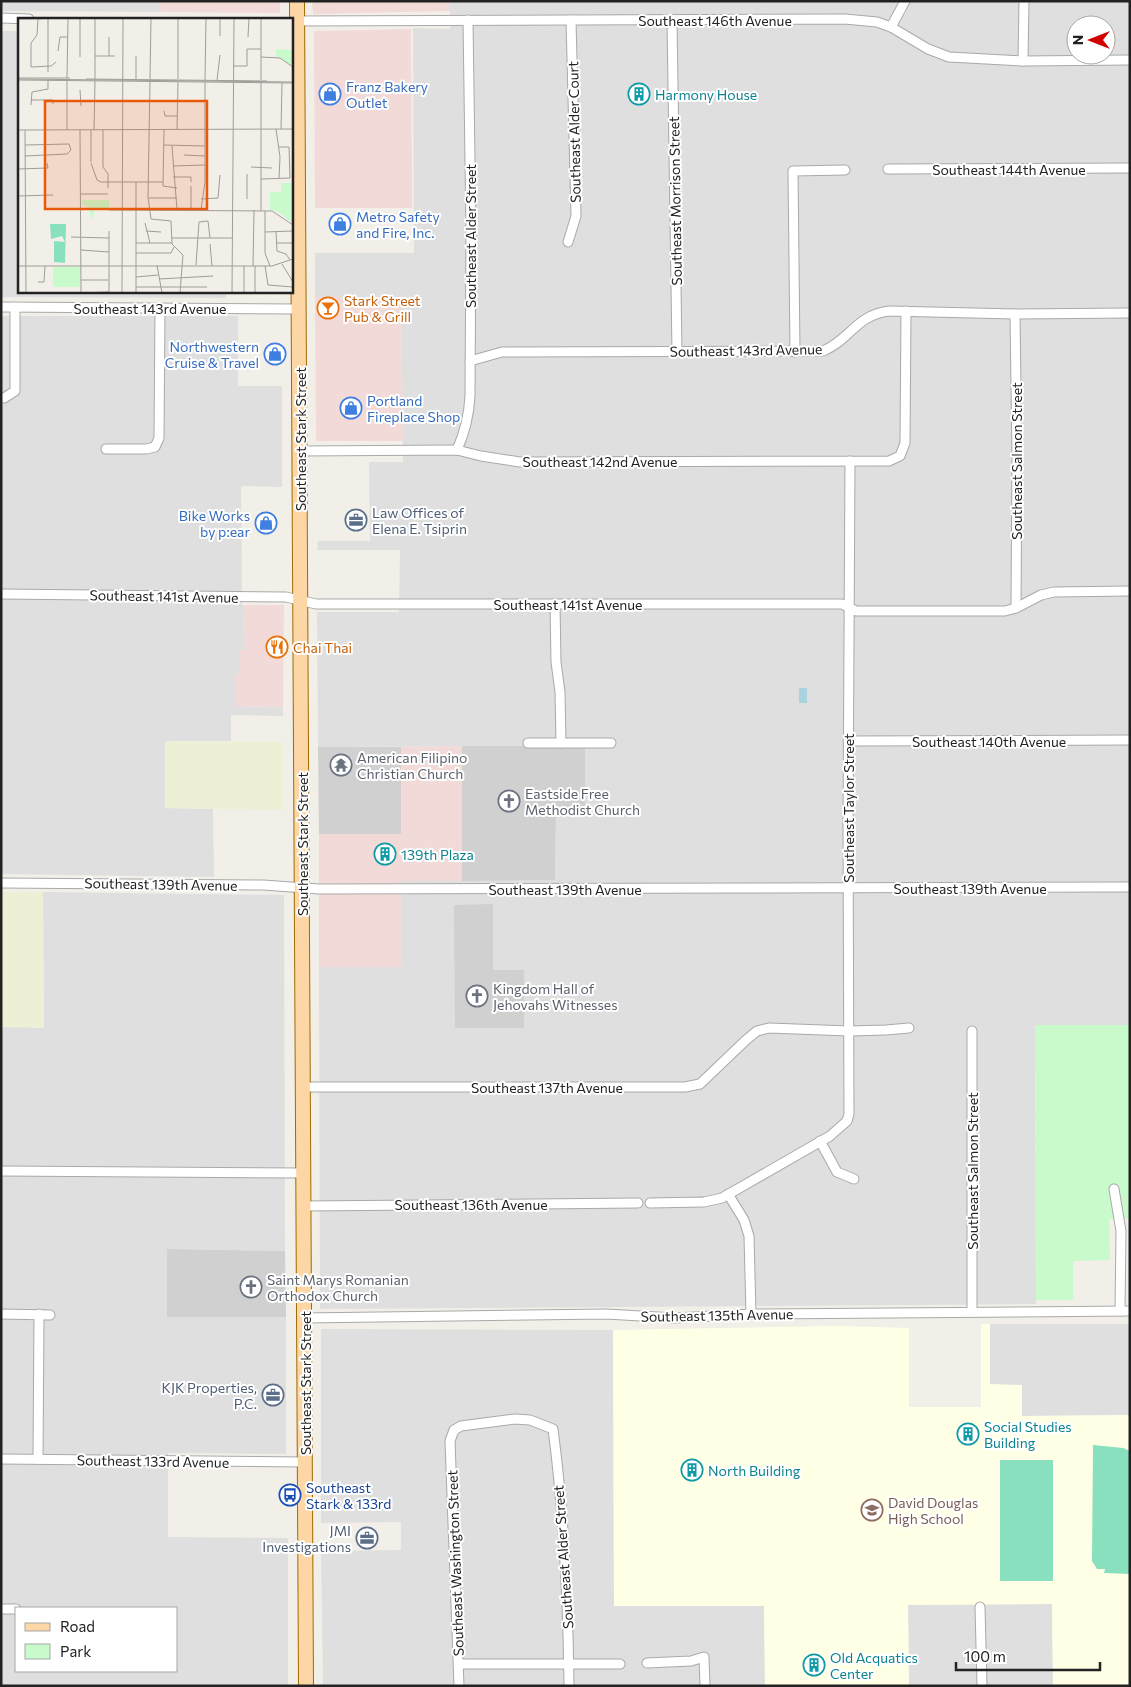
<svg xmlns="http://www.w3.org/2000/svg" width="1131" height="1687" font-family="Commissioner,sans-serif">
	<rect width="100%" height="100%" fill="#f2efe9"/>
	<g fill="#e0dfdf" fill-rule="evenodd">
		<polygon points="1,1 160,1 160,12 1,11"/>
		<path d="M450,1H1130V1025L1035,1026L1036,1304L320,1309L319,967L402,966V881L555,880L556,811H585L584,746L318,747L317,612H399L400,550H317L318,541H370L369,462H403L401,297H315V253H414L413,28L450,29ZM1076,25H1106V55H1076Z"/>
		<polygon points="1,31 19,31 19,291 226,291 226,298 1,297"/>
		<polygon points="1,316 238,316 238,386 282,386 282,487 241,486 242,605 244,605 245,650 240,651 240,674 235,674 235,706 283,707 283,716 231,715 231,741 165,741 165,808 213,809 214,877 1,874"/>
		<path d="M43,892L284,895L285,1251L167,1249V1317H286V1454L168,1453V1537L288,1538V1686H1V1027H44ZM16,1608H176V1671H16Z"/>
		<polygon points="990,1324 1130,1324 1130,1415 1022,1416 990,1385"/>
		<polygon points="321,1329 613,1330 614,1606 764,1606 765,1686 323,1686 321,1551 401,1550 401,1522 321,1523"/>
		<polygon points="1052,1604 1053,1686 909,1686 908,1605"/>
	</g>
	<g fill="#f2dad9">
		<polygon points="160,1 280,1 280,13 160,12"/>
		<polygon points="312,1 450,1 450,11 313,14"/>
		<polygon points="411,29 412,208 315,208 314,31"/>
		<polygon points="315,297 401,297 403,441 316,441"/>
		<polygon points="244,605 284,605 283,707 235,706 235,674 240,674 240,650 245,650"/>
		<polygon points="462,746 462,881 402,881 402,967 319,967 319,834 401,834 401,747"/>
	</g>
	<polygon fill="#ffffe5" points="981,1324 990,1324 990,1384 1022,1385 1022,1416 1130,1415 1130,1686 1053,1686 1052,1604 908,1605 909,1686 765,1686 764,1606 614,1606 613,1330 838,1326 909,1328 909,1407 981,1407"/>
	<g fill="#d0d0d0">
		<polygon points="462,746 585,746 585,811 556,811 555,880 462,881"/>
		<polygon points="318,747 401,747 401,834 319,834"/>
		<polygon points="493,904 493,970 524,970 524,1028 455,1028 454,905"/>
		<polygon points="167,1249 285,1251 286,1317 167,1317"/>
	</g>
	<g fill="#eef0d5">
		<polygon points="165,741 283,742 283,810 165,808"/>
		<polygon points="1,892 43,892 44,1028 1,1027"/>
	</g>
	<polygon fill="#c8facc" points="1035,1025 1130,1025 1130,1219 1109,1219 1110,1260 1073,1261 1073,1300 1036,1300"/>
	<g fill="#88e0be">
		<polygon points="1093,1445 1123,1448 1130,1451 1130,1574 1104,1573 1105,1569 1097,1569 1092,1561"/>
		<rect x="1000" y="1460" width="53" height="121"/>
	</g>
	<rect fill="#aad3df" x="799" y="688" width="8" height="15"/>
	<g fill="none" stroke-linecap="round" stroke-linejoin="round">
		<g stroke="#a9a9a9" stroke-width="11">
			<g id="street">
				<polyline points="1,18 29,19"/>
				<polyline points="672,20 677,352"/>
				<polyline points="294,21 845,19 877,22 891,27 928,49 949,57 1023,61 1130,60"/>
				<polyline points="891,27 905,1"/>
				<polyline points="1023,61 1024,1"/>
				<polyline points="888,169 1130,168"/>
				<polyline points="568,242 576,216 571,20"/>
				<polyline points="1,307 299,309"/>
				<polyline points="1015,314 1017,457 1016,608"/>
				<polyline points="795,352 793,171 845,170"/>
				<path d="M470,361L502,352L823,351C850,340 856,315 889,311L1015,314L1130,313"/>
				<polyline points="4,398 15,391 15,307"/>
				<polyline points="106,449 146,449 155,447 159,438 160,309"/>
				<path d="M457,450C465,432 469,416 470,396L471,231L468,20"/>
				<polyline points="300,451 457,450 481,456 520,462 889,461 900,456 905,443 906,311"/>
				<polyline points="1,594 286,597 316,604 842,604 856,611 1005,611 1016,608 1041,595 1054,592 1130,591"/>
				<polyline points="555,604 556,662 560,692 561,743"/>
				<polyline points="848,741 1130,740"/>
				<polyline points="528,743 611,743"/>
				<polyline points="1,883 263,885 319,889 1130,887"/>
				<polyline points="972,1031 972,1312"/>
				<polyline points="303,1087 685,1087 700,1084 746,1040 757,1031 769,1028 849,1031 886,1030 909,1028"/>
				<polyline points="820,1141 837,1172 854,1179"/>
				<polyline points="1,1171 304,1173"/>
				<polyline points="1114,1189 1121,1231 1120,1311"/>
				<polyline points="728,1194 744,1220 749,1236 751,1314"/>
				<polyline points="650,1203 704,1202 722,1198 830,1136 847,1121 849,1114 848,824 850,461"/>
				<polyline points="304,1206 638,1203"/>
				<polyline points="1,1314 50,1315"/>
				<polyline points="304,1318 606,1314 675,1318 751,1314 1130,1311"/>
				<polyline points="1,1459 305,1462"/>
				<polyline points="38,1459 39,1314"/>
				<polyline points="980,1607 982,1686"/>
				<polyline points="1,1609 16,1609"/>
				<polyline points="647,1663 691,1661 704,1657 705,1686"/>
				<polyline points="459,1664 620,1664"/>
				<path d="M459,1686L450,1441L454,1430L461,1426L515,1419L530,1420L553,1429C564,1512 568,1602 569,1686"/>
			</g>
		</g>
		<g stroke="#a06b00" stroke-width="16">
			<polyline id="primary" points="297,1 306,1686"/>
		</g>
		<use href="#street" stroke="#fff" stroke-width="9"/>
		<use href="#primary" stroke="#fcd6a4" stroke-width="14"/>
	</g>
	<defs>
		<g id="shop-ring" transform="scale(1.125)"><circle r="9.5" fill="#fff" stroke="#3f7fe0" stroke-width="1.5"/><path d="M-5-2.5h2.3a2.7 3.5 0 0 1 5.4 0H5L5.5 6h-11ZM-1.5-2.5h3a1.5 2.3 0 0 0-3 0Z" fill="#3f7fe0"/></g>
		<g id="building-ring" transform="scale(1.125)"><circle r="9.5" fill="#fff" stroke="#0f9aa8" stroke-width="1.5"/><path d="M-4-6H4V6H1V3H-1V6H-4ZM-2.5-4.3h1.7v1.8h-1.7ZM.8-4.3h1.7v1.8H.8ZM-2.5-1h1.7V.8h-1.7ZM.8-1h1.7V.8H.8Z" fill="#0f9aa8"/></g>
		<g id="bar-ring" transform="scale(1.125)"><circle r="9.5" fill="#fff" stroke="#e8710a" stroke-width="1.5"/><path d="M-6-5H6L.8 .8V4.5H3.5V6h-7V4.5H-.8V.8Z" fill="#e8710a"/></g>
		<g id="office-ring" transform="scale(1.125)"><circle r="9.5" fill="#fff" stroke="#5c6f8a" stroke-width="1.5"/><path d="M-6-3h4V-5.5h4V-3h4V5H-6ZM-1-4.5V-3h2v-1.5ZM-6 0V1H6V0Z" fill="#5c6f8a"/></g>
		<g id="restaurant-ring" transform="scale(1.125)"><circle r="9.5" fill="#fff" stroke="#e8710a" stroke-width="1.5"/><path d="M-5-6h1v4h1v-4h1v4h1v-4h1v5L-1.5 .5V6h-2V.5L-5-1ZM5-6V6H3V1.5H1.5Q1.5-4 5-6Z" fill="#e8710a"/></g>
		<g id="temple-ring" transform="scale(1.125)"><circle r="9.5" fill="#fff" stroke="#6b7280" stroke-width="1.5"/><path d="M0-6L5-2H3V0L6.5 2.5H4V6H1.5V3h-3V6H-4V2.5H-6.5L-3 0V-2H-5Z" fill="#6b7280"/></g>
		<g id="church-ring" transform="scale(1.125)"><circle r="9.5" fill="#fff" stroke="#6b7280" stroke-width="1.5"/><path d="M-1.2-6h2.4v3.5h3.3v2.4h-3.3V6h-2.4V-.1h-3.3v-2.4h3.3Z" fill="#6b7280"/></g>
		<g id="bus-ring" transform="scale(1.125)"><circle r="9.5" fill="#fff" stroke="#1a4fb4" stroke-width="1.5"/><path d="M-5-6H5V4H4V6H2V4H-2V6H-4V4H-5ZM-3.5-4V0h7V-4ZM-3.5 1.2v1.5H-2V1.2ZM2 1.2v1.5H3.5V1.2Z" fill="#1a4fb4"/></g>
		<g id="school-ring" transform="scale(1.125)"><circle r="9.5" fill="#fff" stroke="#8d6e63" stroke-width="1.5"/><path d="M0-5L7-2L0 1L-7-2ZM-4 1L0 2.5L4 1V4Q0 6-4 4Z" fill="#8d6e63"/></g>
	</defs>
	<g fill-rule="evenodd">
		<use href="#shop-ring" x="330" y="94"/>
		<use href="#building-ring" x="639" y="94"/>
		<use href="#shop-ring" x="340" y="224"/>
		<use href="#bar-ring" x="328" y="308"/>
		<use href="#shop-ring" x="275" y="354"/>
		<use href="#shop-ring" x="351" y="408"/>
		<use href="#office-ring" x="356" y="520"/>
		<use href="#shop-ring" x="266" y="523"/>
		<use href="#restaurant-ring" x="277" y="647"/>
		<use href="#temple-ring" x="341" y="765"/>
		<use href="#church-ring" x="509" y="801"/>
		<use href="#building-ring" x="385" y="854"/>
		<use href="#church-ring" x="477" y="996"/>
		<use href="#church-ring" x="251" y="1287"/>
		<use href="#office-ring" x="273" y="1395"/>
		<use href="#building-ring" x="968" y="1434"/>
		<use href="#building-ring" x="692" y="1470"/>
		<use href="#bus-ring" x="290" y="1495"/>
		<use href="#school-ring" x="872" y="1510"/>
		<use href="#office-ring" x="367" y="1538"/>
		<use href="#building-ring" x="814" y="1665"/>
	</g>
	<g text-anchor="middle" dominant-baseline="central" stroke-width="4" stroke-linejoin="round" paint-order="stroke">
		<g font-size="14" fill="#222" stroke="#fff">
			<text x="715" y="20">Southeast 146th Avenue</text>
			<text transform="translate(574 132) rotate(-91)">Southeast Alder Court</text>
			<text x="1009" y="169">Southeast 144th Avenue</text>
			<text transform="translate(675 201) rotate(-91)">Southeast Morrison Street</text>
			<text transform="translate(470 236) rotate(-90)">Southeast Alder Street</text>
			<text x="150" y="308">Southeast 143rd Avenue</text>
			<text transform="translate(746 350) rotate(-1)">Southeast 143rd Avenue</text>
			<text transform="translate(300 439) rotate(-90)">Southeast Stark Street</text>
			<text x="600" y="461">Southeast 142nd Avenue</text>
			<text transform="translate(1016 461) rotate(-90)">Southeast Salmon Street</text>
			<text transform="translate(164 596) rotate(1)">Southeast 141st Avenue</text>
			<text x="568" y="604">Southeast 141st Avenue</text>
			<text x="989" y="741">Southeast 140th Avenue</text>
			<text transform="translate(848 808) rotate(-90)">Southeast Taylor Street</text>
			<text transform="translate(302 844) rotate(-90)">Southeast Stark Street</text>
			<text transform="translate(161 884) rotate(1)">Southeast 139th Avenue</text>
			<text x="970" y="888">Southeast 139th Avenue</text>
			<text x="565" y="889">Southeast 139th Avenue</text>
			<text x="547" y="1087">Southeast 137th Avenue</text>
			<text transform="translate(972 1171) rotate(-90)">Southeast Salmon Street</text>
			<text x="471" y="1204">Southeast 136th Avenue</text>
			<text transform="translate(717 1315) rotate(-1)">Southeast 135th Avenue</text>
			<text transform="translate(305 1383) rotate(-90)">Southeast Stark Street</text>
			<text transform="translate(153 1461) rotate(1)">Southeast 133rd Avenue</text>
			<text transform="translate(563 1557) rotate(-94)">Southeast Alder Street</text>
			<text transform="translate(455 1563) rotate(-92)">Southeast Washington Street</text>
		</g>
		<g font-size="14" fill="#366cbe" stroke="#fff" text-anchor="start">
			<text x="346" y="86">Franz Bakery<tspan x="346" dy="16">Outlet</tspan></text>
			<text x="356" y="216">Metro Safety<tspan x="356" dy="16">and Fire, Inc.</tspan></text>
			<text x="259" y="346" text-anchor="end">Northwestern<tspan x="259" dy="16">Cruise &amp; Travel</tspan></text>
			<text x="367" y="400">Portland<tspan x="367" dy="16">Fireplace Shop</tspan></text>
			<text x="250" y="515" text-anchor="end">Bike Works<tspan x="250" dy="16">by p:ear</tspan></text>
		</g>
		<g font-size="14" fill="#0d838f" stroke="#fff" text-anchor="start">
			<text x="655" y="94">Harmony House</text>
			<text x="401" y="854">139th Plaza</text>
			<text x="984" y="1426">Social Studies<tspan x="984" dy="16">Building</tspan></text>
			<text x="708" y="1470">North Building</text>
			<text x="830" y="1657">Old Acquatics<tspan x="830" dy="16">Center</tspan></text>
		</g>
		<g font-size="14" fill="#c56008" stroke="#fff" text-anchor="start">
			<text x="344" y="300">Stark Street<tspan x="344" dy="16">Pub &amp; Grill</tspan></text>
			<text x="293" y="647">Chai Thai</text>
		</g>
		<g font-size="14" fill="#4e5e75" stroke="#fff" text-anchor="end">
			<text x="372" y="512" text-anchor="start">Law Offices of<tspan x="372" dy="16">Elena E. Tsiprin</tspan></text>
			<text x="257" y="1387">KJK Properties,<tspan x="257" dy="16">P.C.</tspan></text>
			<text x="351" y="1530">JMI<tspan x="351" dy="16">Investigations</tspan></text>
		</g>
		<g font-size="14" fill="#5b616d" stroke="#fff" text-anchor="start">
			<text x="357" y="757">American Filipino<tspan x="357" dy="16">Christian Church</tspan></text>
			<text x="525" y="793">Eastside Free<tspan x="525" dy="16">Methodist Church</tspan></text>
			<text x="493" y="988">Kingdom Hall of<tspan x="493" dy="16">Jehovahs Witnesses</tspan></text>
			<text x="267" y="1279">Saint Marys Romanian<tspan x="267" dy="16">Orthodox Church</tspan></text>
		</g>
		<g font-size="14" fill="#164399" stroke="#fff" text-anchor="start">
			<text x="306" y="1487">Southeast<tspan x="306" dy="16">Stark &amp; 133rd</tspan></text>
		</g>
		<g font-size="14" fill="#785e54" stroke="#fff" text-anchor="start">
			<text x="888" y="1502">David Douglas<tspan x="888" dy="16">High School</tspan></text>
		</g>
	</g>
	<g transform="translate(18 18)">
		<rect width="275" height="275" fill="#f2efe9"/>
		<path d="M258,31L275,32V48L258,38ZM263,165H275V205L259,193L252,192V174H263ZM64,182H91V191H76L75,199H72V190L64,186ZM35,249H63L62,269H35Z" fill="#c8facc"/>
		<path d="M32,206H48L47,245L36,244V223L47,224L44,218L33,221Z" fill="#88e0be"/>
		<path fill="none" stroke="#9f9d99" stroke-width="1" d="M62,0V39M0,1L65,0M20,1L19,17L13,25V49L33,48L38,44M202,18V0M230,19L231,0M40,33L42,19H50M77,38H97M91,38V19M118,38V61M243,39L262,40L275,49M215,48H229V31H243M30,54V1M1,60H52M49,60L50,0M0,61L275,64M68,61L249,63M77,61V0M132,61L133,0M160,61V0M0,62L275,65M187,62L188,0M199,62L202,37M243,62V0M132,63L130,179L133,201M62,72L63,88M13,82H35V86M13,87L14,74L30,71V61M146,93L147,98H159M258,111L262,139L261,160M263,111L264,65M0,112L275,111M7,112L8,275M49,112V62M62,112L63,275M73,112V144M76,112L77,63M85,112V149L90,156V170M146,112L145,168L159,170M159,112L160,64M7,127L51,126L53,132L49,136L7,138M146,127L187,128M154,128L159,192M166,137L187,138M73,145L79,162M155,148L187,147M233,149L254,150M0,151L30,150L29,145M229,156V181M155,159H173V164M243,161L272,160L271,129H261M79,162L83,164H145M118,164V275M173,168V192M63,176H90M0,178L35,177M131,180H159M183,181L200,180L202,157M91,192L254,193L275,207M183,192L187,164V64M243,193V65M247,193V235L252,248M133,201L153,203L154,226L165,237L162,275M127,205L132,225M91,213V275M128,213L143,214M247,214L275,213M258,214L259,233L268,236L272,242M53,219L91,220M154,220H214M118,225H154M258,225H275M192,226L194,248M63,232L91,234M118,235H153L156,229M264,246L275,264M139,247L144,275M178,247L181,204L190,203L192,220M0,248H254L275,241M235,248L236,192M247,248L250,267M118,259L140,257M141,261L195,258M63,262H90M20,264H26L27,248M250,267L275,269M118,269H189M63,275L91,274M104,275L105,0M214,275L216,0M226,275V248M237,275V248"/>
		<path fill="#e8590c" fill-opacity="0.15" stroke="#e8590c" stroke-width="2.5" d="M27,83H189V191H27Z"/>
		<rect width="275" height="275" fill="none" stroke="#222" stroke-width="2.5"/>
	</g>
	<rect width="1131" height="1687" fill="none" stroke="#222222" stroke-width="5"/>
	<rect x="15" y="1607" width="162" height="65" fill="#ffffff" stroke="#a7a7a7"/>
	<rect x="25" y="1623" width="25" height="8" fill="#fcd6a4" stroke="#a7a7a7"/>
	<text x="60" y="1632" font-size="15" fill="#222222">Road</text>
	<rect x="25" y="1644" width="25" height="15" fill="#c8facc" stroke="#a7a7a7"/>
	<text x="60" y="1657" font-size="15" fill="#222222">Park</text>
	<g transform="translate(1091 40) rotate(270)"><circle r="24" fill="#ffffff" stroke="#a7a7a7"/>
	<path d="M0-4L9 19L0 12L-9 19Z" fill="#d40000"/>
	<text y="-8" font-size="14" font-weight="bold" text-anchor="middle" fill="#222222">N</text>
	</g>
	<path d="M956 1662v8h144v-8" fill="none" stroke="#222222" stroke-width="2.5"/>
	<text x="964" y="1662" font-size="15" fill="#222222" stroke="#ffffff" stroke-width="4" paint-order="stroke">100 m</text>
</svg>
